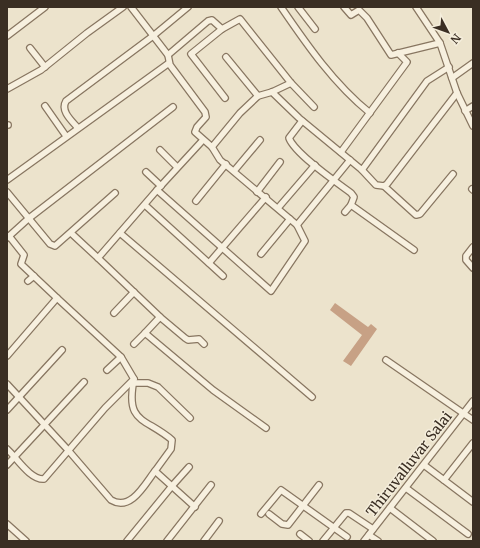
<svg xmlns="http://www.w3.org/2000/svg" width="480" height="548" font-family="Merriweather,serif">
	<rect width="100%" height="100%" fill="#ece3cc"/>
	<polygon fill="#c7a185" points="335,303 368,327 371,324 377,329 351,366 343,361 362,335 330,310"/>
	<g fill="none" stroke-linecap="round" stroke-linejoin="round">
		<g stroke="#887661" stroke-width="8">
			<g id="minor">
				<polyline points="131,7 168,55 170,65 205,112 206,117 197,127 195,132 212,147 240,113 258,96 272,92 291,83"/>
				<path d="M281,7C307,45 334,84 370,113"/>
				<polyline points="298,7 315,29"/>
				<polyline points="344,7 351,15 359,10 367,18 391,55 440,43"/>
				<polyline points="416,7 440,43 457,93 473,126"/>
				<polyline points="7,36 45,7"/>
				<polyline points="30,48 45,67"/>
				<polyline points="168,55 208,21 212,20 222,29"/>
				<polyline points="226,57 258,96"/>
				<polyline points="452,78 473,63"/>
				<polyline points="7,89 41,70 87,33 123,7"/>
				<polyline points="272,92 299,118 362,170 427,81 449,67"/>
				<polyline points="225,98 191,54 222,29 240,19 291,83 314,107"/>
				<polyline points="45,106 66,136"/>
				<polyline points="465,111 473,106"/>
				<path d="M302,121L289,138C295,154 336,182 351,193L354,197L351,205L414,250"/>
				<polyline points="7,125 8,125"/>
				<path d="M78,128C72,121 60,111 66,101L153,36L188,7"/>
				<polyline points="203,140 157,190 98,258 160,317 145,333 213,390 266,428"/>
				<polyline points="160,150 177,167"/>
				<polyline points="341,152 407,62 398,53"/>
				<polyline points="362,170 376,185 384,186 387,184 457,93"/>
				<polyline points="234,171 260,140"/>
				<polyline points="146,172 161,186"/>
				<polyline points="7,180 169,63"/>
				<polyline points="384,186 416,215 420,214 453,174"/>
				<polyline points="472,189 473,190"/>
				<polyline points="157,190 271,291 305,241 297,225 220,160 212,147"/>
				<polyline points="7,192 50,244 55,246 115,193"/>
				<polyline points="257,192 280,162"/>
				<polyline points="196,201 226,164"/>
				<polyline points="145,205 223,276"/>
				<polyline points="278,208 315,165"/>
				<polyline points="345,212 351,205"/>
				<polyline points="297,225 350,160"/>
				<polyline points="71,233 98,258"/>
				<polyline points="120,233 312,397"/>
				<polyline points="7,238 28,219 173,107"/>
				<polyline points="473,247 466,256 466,260 473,268"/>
				<polyline points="261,254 290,219"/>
				<polyline points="209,263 266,197"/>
				<polyline points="28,281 34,276"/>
				<path d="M57,298L121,357L134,379C125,424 145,417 172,440L171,449L155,471L195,507"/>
				<polyline points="114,313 134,292"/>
				<polyline points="160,317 185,338 188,340 199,339 204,344"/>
				<polyline points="134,344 145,333"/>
				<polyline points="7,356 57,298 21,264 24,255 9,236"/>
				<polyline points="386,360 473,420"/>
				<polyline points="107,370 121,357"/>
				<polyline points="133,383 148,383 158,387 190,418"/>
				<path d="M7,384L68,450L111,500C131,512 145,484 155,471"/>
				<polyline points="7,410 62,350"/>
				<path d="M7,449C17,458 30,480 44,479L105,408L134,379"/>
				<polyline points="7,465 84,382"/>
				<polyline points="424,465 473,502"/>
				<polyline points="444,480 473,443"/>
				<polyline points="406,488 468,534"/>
				<polyline points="390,508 433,541"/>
				<polyline points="261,514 281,490 347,537"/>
				<polyline points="269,514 282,524 288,525 319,485"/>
				<polyline points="7,524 26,541"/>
				<polyline points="300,534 309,541"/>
				<polyline points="369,535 378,541"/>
				<polyline points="127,541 172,486 189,467"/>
				<polyline points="167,541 211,485"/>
				<polyline points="204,541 219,521"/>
				<polyline points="323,541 346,513 349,513 373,529"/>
				<polyline points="364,541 473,401"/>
			</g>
		</g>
		<use href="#minor" stroke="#f7f0df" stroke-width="5.5"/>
	</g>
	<g text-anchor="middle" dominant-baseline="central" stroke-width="3" stroke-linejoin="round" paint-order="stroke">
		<g font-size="14" fill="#3a2e23" stroke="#f4eddb">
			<text transform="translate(409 464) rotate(-52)">Thiruvalluvar Salai</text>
		</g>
	</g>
	<rect width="480" height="548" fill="none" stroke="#3a2e23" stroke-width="16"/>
	<g transform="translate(448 32) rotate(131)" stroke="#f4eddb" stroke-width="3" paint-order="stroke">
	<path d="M0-3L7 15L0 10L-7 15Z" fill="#3a2e23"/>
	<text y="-6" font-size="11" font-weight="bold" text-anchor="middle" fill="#3a2e23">N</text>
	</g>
</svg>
